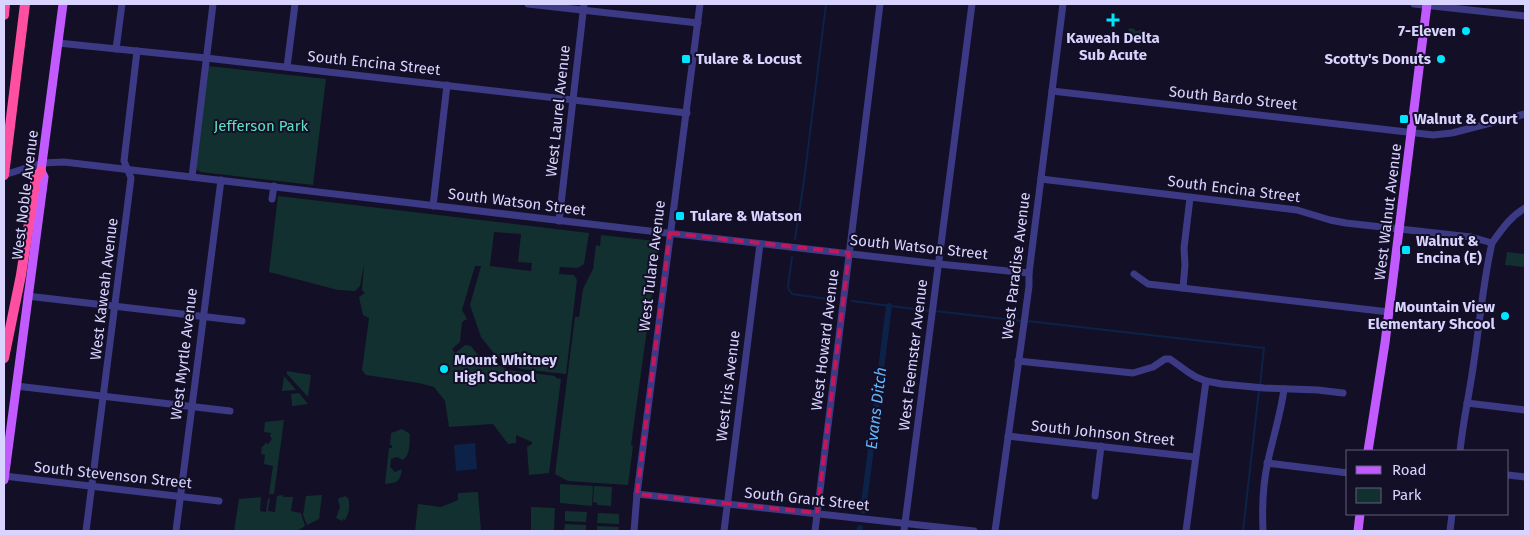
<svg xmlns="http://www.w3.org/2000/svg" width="1529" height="535" font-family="'Fira Sans',sans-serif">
	<rect width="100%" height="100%" fill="#130f26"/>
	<g fill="#12302f" fill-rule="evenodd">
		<polygon points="1129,28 1135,29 1135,31 1139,31 1139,30 1146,30 1144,40 1127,38"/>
		<polygon points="208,66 326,79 313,185 201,172 197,170 196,166"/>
		<path d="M278,196L589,233L584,264L578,268L560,267L559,274L574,275L577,280L566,374L521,369L496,356L481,337L470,305L481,266H475L462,310L467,319L462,322L460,342L452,349L455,353L465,345L471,346L487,367L494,362L508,370L555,376L556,378L561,379L549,473L529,475L527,447L532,444V442L516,435V443L508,444L493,424L449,427L445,401L434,387L419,383L366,375L362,370L369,318L363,315L359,297L365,293L362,290L364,264L360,286L355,291L338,290L269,272ZM494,232L521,234L518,262L532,263L531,271L490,266Z"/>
		<polygon points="601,235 655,241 658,245 658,250 631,445 633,446 628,485 568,481 555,474 575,317 579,317 583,289 593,269 596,245 600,246"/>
		<polygon points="1507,252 1525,254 1524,267 1505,265"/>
		<polygon points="287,371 311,375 308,397 287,374"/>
		<polygon points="284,376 296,390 282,391"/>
		<polygon points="299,393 308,404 292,406 291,394"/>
		<polygon points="284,420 274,494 269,494 273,466 264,464 265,455 261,454 262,446 264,446 265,443 268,444 272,439 270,436 271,433 264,432 265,422"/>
		<path d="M402,429L410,434C409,443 411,454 403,460L397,457L391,459L390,467L395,472L402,469C400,482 397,483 385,484L389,448H392V445H390L391,433Z"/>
		<polygon points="560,484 593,486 592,506 560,503"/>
		<polygon points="594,486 612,487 611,506 597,505 597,503 593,502"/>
		<polygon points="478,492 481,531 415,531 418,504 441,507 458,500 458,493"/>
		<polygon points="283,495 283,497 293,497 291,511 301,513 305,526 297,531 234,531 239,499 261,497 260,511 266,512 268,499 270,498 268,511 275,512 277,496"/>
		<polygon points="322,495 319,519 307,525 303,515 306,496"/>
		<path d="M346,496V498L348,497C350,507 350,511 345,520L343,519L342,521L336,518L340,507L338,500L339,498Z"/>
		<polygon points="531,507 555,508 554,531 543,531 543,530 542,531 531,531"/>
		<polygon points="565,511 587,512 586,522 565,521"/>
		<polygon points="598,513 619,514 619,524 597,523"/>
		<polygon points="565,524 586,525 586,531 564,531"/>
		<polygon points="597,526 619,527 618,531 597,531"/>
	</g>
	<polygon fill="#0c2248" points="475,443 477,469 456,471 454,445"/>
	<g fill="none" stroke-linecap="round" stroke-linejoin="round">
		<g stroke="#0c2248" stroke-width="2">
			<polyline points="795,239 804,181 826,4"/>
			<polyline points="792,257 788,286 789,290 792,294 835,300"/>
			<polyline points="852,301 930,311"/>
			<polyline points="935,311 1022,321"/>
			<polyline points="1027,321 1264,348 1260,385"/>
			<polyline points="1243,531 1259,390"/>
		</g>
		<g stroke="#0c2248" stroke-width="6">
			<polyline points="863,511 889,306"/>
			<polyline points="859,531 860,528"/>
		</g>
		<g stroke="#3d3a85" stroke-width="7">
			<polyline points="528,4 698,23"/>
			<polyline points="1414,4 1525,16"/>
			<polyline points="58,43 206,58 687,113"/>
			<polyline points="116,49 122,4"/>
			<polyline points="287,67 295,4"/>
			<polyline points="1052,91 1433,135 1452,133 1525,114"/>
			<polyline points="4,175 42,163 64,162 632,229 939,264 1029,273"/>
			<polyline points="192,177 213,4"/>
			<path d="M1041,179L1297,210L1330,220L1346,223L1471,237L1492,243C1502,229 1510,217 1525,208"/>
			<polyline points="272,199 274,186"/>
			<polyline points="433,206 447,85"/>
			<polyline points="559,221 584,4"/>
			<polyline points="1134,274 1148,284 1389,312"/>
			<polyline points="1183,288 1185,265 1184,248 1190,198"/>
			<polyline points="27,296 242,321"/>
			<polyline points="1018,361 1133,373 1153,367 1165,359 1170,359 1188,372 1196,377 1206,381 1222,384 1264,388 1318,390 1343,393"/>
			<polyline points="16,386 230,411"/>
			<polyline points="1467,403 1525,410"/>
			<polyline points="1008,436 1195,457"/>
			<path d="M1460,451C1463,421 1470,391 1474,361C1480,321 1483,282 1492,243"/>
			<polyline points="1267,463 1348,473"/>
			<polyline points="1508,475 1525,477"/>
			<polyline points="4,476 219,501"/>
			<polyline points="637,494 974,531"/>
			<polyline points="1095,496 1101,446"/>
			<polyline points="86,531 131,178 124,161 137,51"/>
			<polyline points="176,531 221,180"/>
			<polyline points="634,531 637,494 700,4"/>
			<polyline points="724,531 760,244"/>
			<polyline points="815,531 880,4"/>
			<polyline points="904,531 972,4"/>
			<polyline points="995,531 1025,316 1029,286 1029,273 1063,4"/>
			<polyline points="1186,531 1206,381"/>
			<path d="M1263,531C1262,509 1263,483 1268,461C1273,437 1281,413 1284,389"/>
			<polyline points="1450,531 1452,514"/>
		</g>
		<g stroke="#c25bff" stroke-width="9">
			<polyline points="1368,451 1385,343 1427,4"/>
			<polyline points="4,480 44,177 41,171 63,4"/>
			<polyline points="1358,531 1360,514"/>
		</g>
		<g stroke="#ff4fa3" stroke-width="10">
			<polyline points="4,15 5,4"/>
			<polyline points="4,175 25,4"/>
			<polyline points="4,358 21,275 36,177 41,171"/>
		</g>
	</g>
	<path fill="none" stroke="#c2185b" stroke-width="4" stroke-dasharray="10 6" stroke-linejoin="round" d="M670,233L849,253L817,513L637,494Z"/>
	<g fill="#00e5ff" stroke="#130f26" stroke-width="2">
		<path d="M1110.5 12.5h5v5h5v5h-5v5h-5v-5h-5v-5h5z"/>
		<circle cx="1466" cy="31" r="5"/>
		<rect x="681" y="54" width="10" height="10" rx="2.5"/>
		<circle cx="1441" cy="59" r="5"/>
		<rect x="1399" y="114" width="10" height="10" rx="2.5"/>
		<rect x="675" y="211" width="10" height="10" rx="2.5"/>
		<rect x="1401" y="245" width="10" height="10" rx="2.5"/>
		<circle cx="1505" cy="316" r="5"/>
		<circle cx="444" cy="369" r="5"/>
	</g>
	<g text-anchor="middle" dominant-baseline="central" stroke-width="4" stroke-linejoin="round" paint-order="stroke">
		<g font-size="15" font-weight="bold" fill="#d9d4ff" stroke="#130f26" text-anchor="start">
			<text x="1456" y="31" text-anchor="end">7-Eleven</text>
			<text x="1113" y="38" text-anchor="middle">Kaweah Delta<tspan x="1113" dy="17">Sub Acute</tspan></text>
			<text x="696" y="59">Tulare &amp; Locust</text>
			<text x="1431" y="59" text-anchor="end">Scotty's Donuts</text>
			<text x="1414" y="119">Walnut &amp; Court</text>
			<text x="690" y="216">Tulare &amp; Watson</text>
			<text x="1416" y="241">Walnut &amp;<tspan x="1416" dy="17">Encina (E)</tspan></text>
			<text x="1495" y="307" text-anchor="end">Mountain View<tspan x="1495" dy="17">Elementary Shcool</tspan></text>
			<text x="454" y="360">Mount Whitney<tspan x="454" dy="17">High School</tspan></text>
		</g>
		<g font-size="15" fill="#d9d4ff" stroke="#130f26">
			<text transform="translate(374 63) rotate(6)">South Encina Street</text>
			<text transform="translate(1233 98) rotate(6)">South Bardo Street</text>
			<text transform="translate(558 111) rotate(-84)">West Laurel Avenue</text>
			<text transform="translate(1234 189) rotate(7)">South Encina Street</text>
			<text transform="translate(25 195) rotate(-83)">West Noble Avenue</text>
			<text transform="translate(517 202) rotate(7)">South Watson Street</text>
			<text transform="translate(1388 212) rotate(-83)">West Walnut Avenue</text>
			<text transform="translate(919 247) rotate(6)">South Watson Street</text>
			<text transform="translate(652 266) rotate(-83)">West Tulare Avenue</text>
			<text transform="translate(1016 266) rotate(-83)">West Paradise Avenue</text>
			<text transform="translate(104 289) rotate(-83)">West Kaweah Avenue</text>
			<text transform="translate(825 340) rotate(-83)">West Howard Avenue</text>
			<text transform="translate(184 354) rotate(-83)">West Myrtle Avenue</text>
			<text transform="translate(913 355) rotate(-83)">West Feemster Avenue</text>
			<text transform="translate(728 386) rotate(-83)">West Iris Avenue</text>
			<text transform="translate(1103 433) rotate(6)">South Johnson Street</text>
			<text transform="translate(113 475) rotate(6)">South Stevenson Street</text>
			<text transform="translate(807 499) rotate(6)">South Grant Street</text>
		</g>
		<g font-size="15" fill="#5fe0c0" stroke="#130f26">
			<text x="261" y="126">Jefferson Park</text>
		</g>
		<g font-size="16" font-style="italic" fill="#62b6ff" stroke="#130f26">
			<text transform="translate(876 408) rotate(-83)">Evans Ditch</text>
		</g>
	</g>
	<rect width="1529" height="535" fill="none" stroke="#d9d4ff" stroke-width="10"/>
	<rect x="1346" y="450" width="162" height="65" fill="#130f26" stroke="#625e7d"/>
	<rect x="1356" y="466" width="25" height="8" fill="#c25bff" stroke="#625e7d"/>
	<text x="1392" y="475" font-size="15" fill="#d9d4ff">Road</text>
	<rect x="1356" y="488" width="25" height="15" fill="#12302f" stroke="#625e7d"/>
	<text x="1392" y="500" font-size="15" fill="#d9d4ff">Park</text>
</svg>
